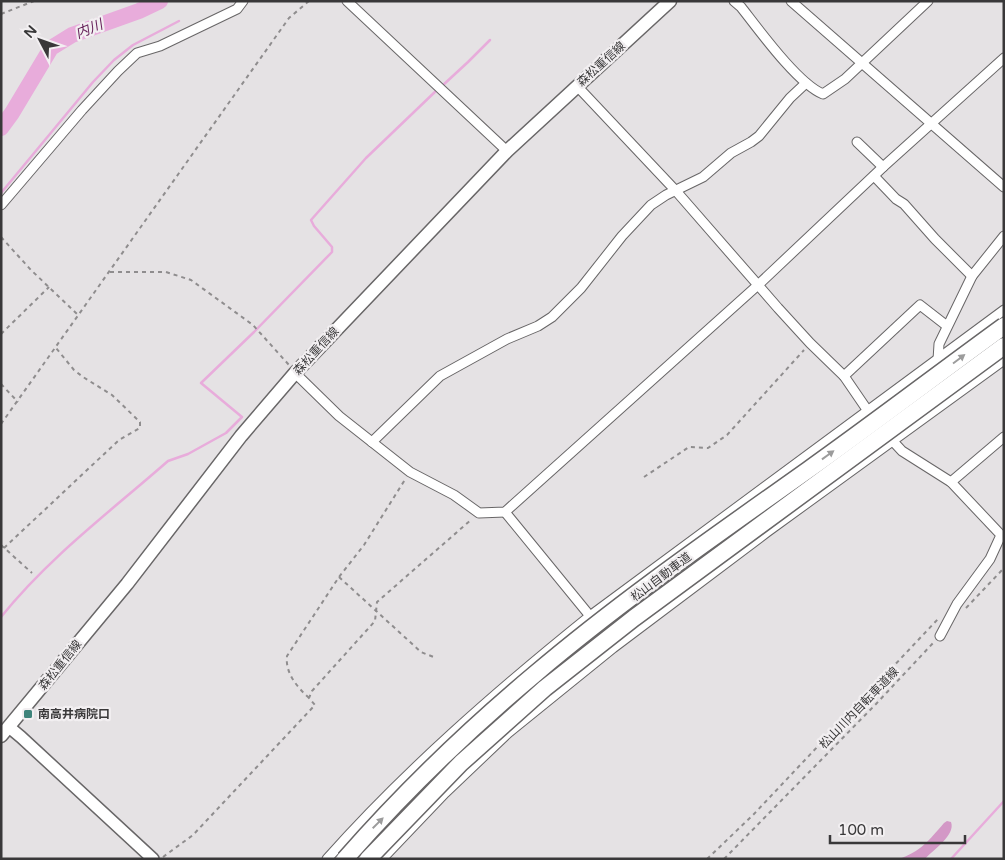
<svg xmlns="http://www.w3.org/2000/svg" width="1005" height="860" font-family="'Varela Round','Noto Sans JP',sans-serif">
	<rect width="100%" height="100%" fill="#e5e2e4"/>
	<path fill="#d398c6" d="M947,821L951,822C956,835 933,850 925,859H898C921,852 929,840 944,823Z"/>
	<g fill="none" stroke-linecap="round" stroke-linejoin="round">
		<g stroke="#e8acdb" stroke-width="2.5">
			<polyline points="442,86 468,62 490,40"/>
			<polyline points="1,193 93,82 114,60 133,45 179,21"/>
			<path d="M1,617C49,557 111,511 168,461L188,454L226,433L242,417L201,383L254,332L332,252V247L314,226L311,220L366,158L438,89"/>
			<polyline points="951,859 1004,801"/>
		</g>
		<polyline stroke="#e8acdb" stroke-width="16" points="1,128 12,113 51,48 72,35 139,11 160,1"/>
		<g stroke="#686667" stroke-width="11">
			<g id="minor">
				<polyline points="347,1 507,151"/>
				<path d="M734,1L741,7C759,30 798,84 823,94L845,79L928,1"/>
				<polyline points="791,1 1004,187"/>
				<polyline points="577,86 676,191 778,308 810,343 844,376 870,414"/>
				<polyline points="857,142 883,167"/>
				<polyline points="874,176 896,199 904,204 935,239 972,276"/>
				<polyline points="1,205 82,110 118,71 137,53 160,46 237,9 243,1"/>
				<polyline points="938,360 939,344 972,276 1004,236"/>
				<polyline points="295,373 339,416 410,472 454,495 479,513 505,512 758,285 883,167 1004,58"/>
				<polyline points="844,376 920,305 947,326"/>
				<polyline points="889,437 902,451 951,482 1001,535 990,559 957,604 940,636"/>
				<polyline points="372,442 440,376 507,339 538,326 552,317 581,288 622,236 651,205 666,195 703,177 731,153 751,142 759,136 790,98 806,83"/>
				<polyline points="951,482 1004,437"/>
				<polyline points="505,512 590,616"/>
				<path d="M327,859C406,770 498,690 590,616L1004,310"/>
				<polyline points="382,859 445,793 508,733 613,648 767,532 1004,360"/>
			</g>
		</g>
		<g stroke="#686667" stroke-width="14">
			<polyline id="tertiary" points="9,727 21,737 153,859"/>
		</g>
		<g stroke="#686667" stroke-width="15">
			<polyline id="secondary" points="1,736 127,584 241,436 295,373 507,151 670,1"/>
		</g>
		<g stroke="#8f8d8e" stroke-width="2" stroke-dasharray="4 4" stroke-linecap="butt">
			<polyline points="1,14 34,1"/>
			<polyline points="1,237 31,270 78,315"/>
			<polyline points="110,272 166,272 191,280 253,325 289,365"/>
			<polyline points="1,334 49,287"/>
			<polyline points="1,384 18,402"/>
			<polyline points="1,424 289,18 309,1"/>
			<polyline points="644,477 689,447 708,448 727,435 804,350"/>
			<polyline points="1,545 32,573"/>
			<polyline points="4,548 119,440 140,428 140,422 112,395 83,377 74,370 56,348"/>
			<polyline points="339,577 421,652 436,658"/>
			<polyline points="966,608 1004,568"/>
			<path d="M309,698C297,687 285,673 287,656L339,577L364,545L406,478"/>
			<polyline points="163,857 193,835 315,705 309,698 312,691 375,621 377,602 472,519"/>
			<polyline points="707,859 753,815 938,619"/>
			<polyline points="724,859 876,704 934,642"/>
		</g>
		<use href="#minor" stroke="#fff" stroke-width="9"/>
		<use href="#tertiary" stroke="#fff" stroke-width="11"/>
		<use href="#secondary" stroke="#fff" stroke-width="12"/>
		<g stroke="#686667" stroke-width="19" stroke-linecap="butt">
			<g id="motorway-bridge">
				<path d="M345,859C403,793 467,731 535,674C621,601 715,536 808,470C874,423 938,374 1004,326"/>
				<polyline points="368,859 461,763 545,688 634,618 1004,346"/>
			</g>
		</g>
		<use href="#motorway-bridge" stroke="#fff" stroke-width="16"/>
	</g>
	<defs><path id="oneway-solid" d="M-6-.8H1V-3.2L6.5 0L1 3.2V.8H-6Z" transform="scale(1.25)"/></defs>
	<g fill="#9c9c9c">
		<use href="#oneway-solid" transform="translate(959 359) rotate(-37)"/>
		<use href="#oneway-solid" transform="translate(828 455) rotate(-36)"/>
		<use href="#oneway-solid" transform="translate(378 823) rotate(-45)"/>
	</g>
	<rect fill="#3f847b" stroke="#f2eff1" stroke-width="2" x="23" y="709" width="10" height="10" rx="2.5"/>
	<g text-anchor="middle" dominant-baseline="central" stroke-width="4.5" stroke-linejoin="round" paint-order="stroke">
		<g font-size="12" fill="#393839" stroke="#f2eff1">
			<text transform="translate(601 64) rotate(-42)">森松重信線</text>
			<text transform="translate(316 351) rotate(-47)">森松重信線</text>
			<text transform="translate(661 577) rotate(-37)">松山自動車道</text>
			<text transform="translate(60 665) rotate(-51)">森松重信線</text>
			<text transform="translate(859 708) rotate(-46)">松山川内自転車道線</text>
		</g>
		<g font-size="12" font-weight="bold" fill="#393839" stroke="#f2eff1" text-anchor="start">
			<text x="38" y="714">南高井病院口</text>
		</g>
		<g font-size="14" font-style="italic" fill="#67225b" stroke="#f2eff1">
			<text transform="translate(89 29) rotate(-22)">内川</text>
		</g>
	</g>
	<rect width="1005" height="860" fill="none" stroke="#393839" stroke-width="5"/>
	<g transform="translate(40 40) rotate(311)" stroke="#f2eff1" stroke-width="4" paint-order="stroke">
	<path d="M0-4L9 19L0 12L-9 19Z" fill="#393839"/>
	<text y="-8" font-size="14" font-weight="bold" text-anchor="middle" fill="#393839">N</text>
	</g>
	<path d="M830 835v8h135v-8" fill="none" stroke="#393839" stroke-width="2.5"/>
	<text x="838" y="835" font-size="15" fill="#393839" stroke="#f2eff1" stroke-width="4" paint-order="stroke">100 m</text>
</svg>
